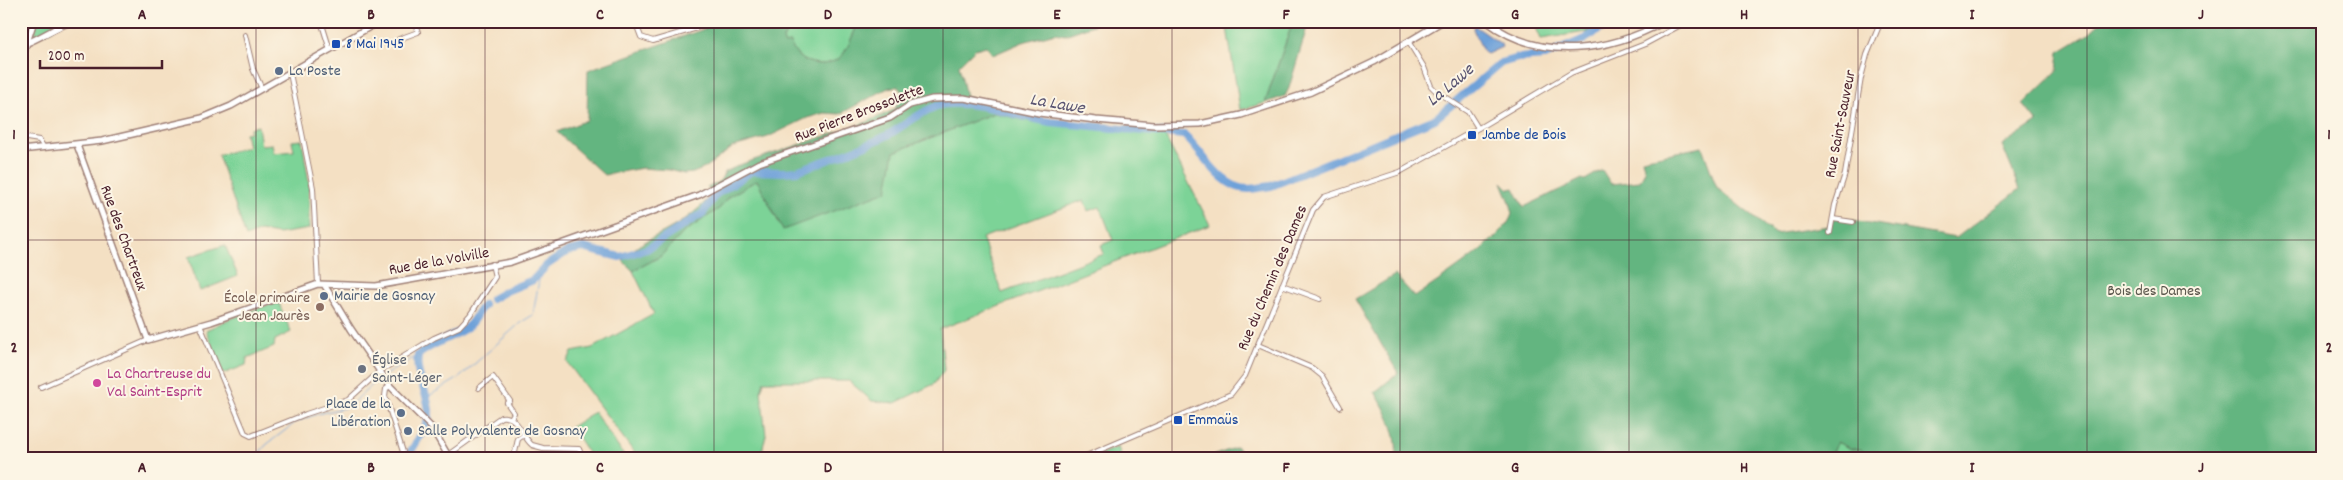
<svg xmlns="http://www.w3.org/2000/svg" width="2343" height="480" font-family="Dekko,sans-serif">
	<rect width="100%" height="100%" fill="#fcf5e5"/>
	<filter id="ink" filterUnits="userSpaceOnUse"><feTurbulence type="fractalNoise" baseFrequency=".02" numOctaves="2"/><feDisplacementMap in="SourceGraphic" scale="10" xChannelSelector="R" yChannelSelector="G"/><feConvolveMatrix kernelMatrix="1 2 1 2 8 2 1 2 1" color-interpolation-filters="sRGB"/></filter>
	<filter id="wash" filterUnits="userSpaceOnUse"><feTurbulence type="fractalNoise" baseFrequency=".0096" numOctaves="4" result="noise"/><feDisplacementMap in="SourceGraphic" scale="20" xChannelSelector="R" yChannelSelector="G"/><feGaussianBlur stdDeviation="1.12" result="paint"/><feColorMatrix in="noise" values="0 0 0 0 0 0 0 0 0 0 0 0 0 0 0 0 0 1.4 0 .05"/><feComposite in="paint" operator="in"/></filter>
	<g filter="url(#wash)">
		<rect width="100%" height="100%" fill="#f4e0c3"/>
		<g fill="#7bd397" stroke="#627961" fill-rule="evenodd">
			<polygon points="33,21 64,21 58,22 52,30 32,38"/>
			<path d="M752,21H860C853,31 851,43 844,53C834,67 811,67 798,56C795,53 792,47 790,43L784,44L783,39L786,33L785,27L765,26Z"/>
			<polygon points="1226,21 1293,21 1265,103 1240,110"/>
			<polygon points="1533,21 1597,21 1586,32 1541,39"/>
			<path d="M994,113L1032,122L1165,136L1210,225L940,329L944,370L934,384L895,403L872,401L849,381H764L761,391L766,435L761,455L752,459H639L567,362L572,352L592,348L654,314L633,271L661,256L684,232L720,208L728,197L757,180L782,229L894,152ZM1084,200L1088,211L1100,207L1113,240L1101,245L1104,254L1002,293L982,238Z"/>
			<polygon points="258,126 261,145 272,144 274,153 294,151 292,141 302,140 309,183 309,229 278,234 260,231 246,237 218,155 248,147 245,133 250,132 250,128"/>
			<polygon points="225,245 238,276 200,291 188,257"/>
			<polygon points="278,301 291,332 275,340 274,347 247,358 246,365 223,374 206,330 227,320"/>
			<polygon points="594,412 625,457 623,459 592,459 571,427"/>
			<polygon points="1837,442 1851,449 1861,449 1864,454 1861,459 1832,459 1830,456"/>
			<polygon points="1118,447 1122,459 1088,459"/>
		</g>
		<g fill="#64b580" stroke="#576a56">
			<path d="M727,21C748,21 764,26 785,27L786,33L783,39L784,44L790,43C792,47 795,53 798,56C811,67 834,67 844,53C851,43 853,31 860,21H1104L1065,35L1055,33L1023,42L993,55L986,46L975,49L959,65L966,97L991,103L994,113L894,152L887,191L783,230L757,180L728,197L720,208L684,232L661,256L633,271L623,261C634,244 654,238 671,228C687,219 702,207 713,193L707,188L720,181L725,172L742,164L867,122L894,110L900,100L902,92L897,86L888,88L840,114L824,113L807,118L768,137L733,147L705,168L693,173L684,174L669,170L642,168L604,175L557,132L587,120L588,70Z"/>
			<polygon points="1293,21 1308,21 1308,24 1289,88 1285,96 1265,103"/>
			<polygon points="1601,21 1625,21 1590,38 1586,32"/>
			<path d="M2102,21H2322V459H1861L1864,454L1861,449H1851L1837,442L1830,456L1832,459H1396C1399,434 1387,412 1375,392L1398,373L1355,299L1395,275L1415,297C1433,284 1514,233 1512,211C1511,202 1505,191 1502,182L1509,189L1514,188L1524,207L1582,179L1585,180L1602,170L1611,184L1640,181L1645,171L1642,159L1702,147L1717,188L1775,234L1829,226L1835,217L1956,238L2020,189L2002,145L2037,122L2023,104L2057,71L2059,52L2087,35Z"/>
			<polygon points="1237,447 1244,459 1204,459"/>
		</g>
		<polygon fill="#6ea1d9" stroke="#5c6082" points="1475,26 1501,44 1502,47 1487,54 1484,53 1473,29"/>
		<g fill="none" stroke-linecap="round" stroke-linejoin="round">
			<g stroke="#6ea1d9" stroke-width="1">
				<polyline points="385,375 418,355"/>
				<polyline points="427,397 459,378 520,323 533,315 540,274"/>
				<polyline points="254,459 266,445 296,422 317,414 348,407 381,377"/>
			</g>
			<g stroke="#6ea1d9" stroke-width="8">
				<path d="M492,299L506,291L533,280L547,265L568,251L583,248L620,257L647,249L703,213L715,195L752,171L783,172L797,171C827,160 858,150 886,136C903,127 929,105 946,104C983,101 1016,117 1051,122L1184,135C1202,151 1221,189 1248,189C1255,189 1263,187 1271,186L1435,119L1501,63L1518,58L1545,56L1585,39L1613,21"/>
				<path d="M406,459C412,449 427,427 429,417C431,395 414,377 418,355C433,342 452,338 467,327C475,321 477,311 484,305"/>
			</g>
		</g>
	</g>
	<g filter="url(#ink)">
		<g fill="none" stroke-linecap="round" stroke-linejoin="round">
			<g stroke="#9f8077" stroke-width="6">
				<g id="street">
					<polyline points="321,21 330,50"/>
					<polyline points="635,21 641,37 653,41 721,21"/>
					<polyline points="245,35 253,69 262,89"/>
					<polyline points="399,39 418,32 414,21"/>
					<polyline points="1408,41 1424,67 1431,86 1437,92 1468,112 1478,128"/>
					<polyline points="290,73 313,188 318,284"/>
					<polyline points="21,137 39,140 43,146"/>
					<polyline points="1833,219 1853,222"/>
					<polyline points="1830,233 1835,205 1845,174 1861,78 1867,55 1881,21"/>
					<polyline points="1282,285 1320,299"/>
					<polyline points="200,325 245,433 251,436 306,414 348,400 380,371 434,338 459,327 470,315 495,277 492,264"/>
					<polyline points="1258,345 1312,368 1322,376 1340,407"/>
					<polyline points="390,386 386,389 385,396 403,452"/>
					<polyline points="41,387 148,340"/>
					<polyline points="479,388 493,377 510,401 507,403 514,413 511,418"/>
					<path d="M448,455L501,417C519,415 521,436 532,445L543,448L579,449L583,459"/>
					<polyline points="512,459 514,457 518,439 524,435"/>
					<polyline points="1079,459 1231,394 1245,376 1313,210 1324,197 1400,172 1482,126 1571,73 1645,44 1688,21"/>
				</g>
			</g>
			<g stroke="#9f8077" stroke-width="8">
				<g id="secondary">
					<polyline points="51,21 57,27"/>
					<path d="M1486,21C1541,63 1609,52 1666,21"/>
					<polyline points="1494,21 1499,29"/>
					<path d="M27,43C44,36 57,26 74,21"/>
					<polyline points="21,61 34,21"/>
					<polyline points="77,145 148,340 211,322 318,284 376,286 511,262 699,195 759,163 890,118 910,105 932,99 964,98 1039,113 1096,120 1154,125 1200,124 1241,115 1311,92 1374,62 1443,21"/>
					<polyline points="21,150 102,141 202,118 231,106 380,21"/>
					<polyline points="325,286 351,329 390,386 432,428 450,459"/>
				</g>
			</g>
			<use href="#street" stroke="#fff" stroke-width="4"/>
			<use href="#secondary" stroke="#fff" stroke-width="5"/>
		</g>
	</g>
	<path fill="none" stroke="#4a1f2b" stroke-width="1" stroke-opacity="0.55" d="M256,21V459M485,21V459M714,21V459M943,21V459M1172,21V459M1400,21V459M1629,21V459M1858,21V459M2087,21V459M21,240H2322"/>
	<g fill="#1a4fb4" stroke="#fcf5e5" stroke-width="2">
		<rect x="331" y="39" width="10" height="10" rx="2.5"/>
		<rect x="1467" y="130" width="10" height="10" rx="2.5"/>
		<rect x="1173" y="415" width="10" height="10" rx="2.5"/>
	</g>
	<g fill="#5c6f8a" stroke="#fcf5e5" stroke-width="2">
		<circle cx="279" cy="71" r="5"/>
		<circle cx="324" cy="296" r="5"/>
		<circle cx="401" cy="413" r="5"/>
		<circle cx="408" cy="431" r="5"/>
	</g>
	<circle fill="#8d6e63" stroke="#fcf5e5" stroke-width="2" cx="320" cy="307" r="5"/>
	<circle fill="#6b7280" stroke="#fcf5e5" stroke-width="2" cx="362" cy="369" r="5"/>
	<circle fill="#d1479c" stroke="#fcf5e5" stroke-width="2" cx="97" cy="383" r="5"/>
	<g text-anchor="middle" dominant-baseline="central" stroke-width="4" stroke-linejoin="round" paint-order="stroke">
		<g font-size="16" fill="#164399" stroke="#fcf5e5" text-anchor="start">
			<text x="346" y="44">8 Mai 1945</text>
			<text x="1482" y="135">Jambe de Bois</text>
			<text x="1188" y="420">Emmaüs</text>
		</g>
		<g font-size="16" fill="#4e5e75" stroke="#fcf5e5" text-anchor="start">
			<text x="289" y="71">La Poste</text>
			<text x="334" y="296">Mairie de Gosnay</text>
			<text x="391" y="404" text-anchor="end">Place de la<tspan x="391" dy="18">Libération</tspan></text>
			<text x="418" y="431">Salle Polyvalente de Gosnay</text>
		</g>
		<g font-size="16" fill="#4a1f2b" stroke="#fcf5e5">
			<text transform="translate(859 114) rotate(-21)">Rue Pierre Brossolette</text>
			<text transform="translate(1841 124) rotate(-79)">Rue Saint-Sauveur</text>
			<text transform="translate(123 238) rotate(70)">Rue des Chartreux</text>
			<text transform="translate(439 262) rotate(-10)">Rue de la Volville</text>
			<text transform="translate(1273 278) rotate(-67)">Rue du Chemin des Dames</text>
		</g>
		<g font-size="16" fill="#59554b" stroke="#fcf5e5">
			<text x="2154" y="291">Bois des Dames</text>
		</g>
		<g font-size="16" fill="#785e54" stroke="#fcf5e5" text-anchor="end">
			<text x="310" y="298">École primaire<tspan x="310" dy="18">Jean Jaurès</tspan></text>
		</g>
		<g font-size="16" fill="#5b616d" stroke="#fcf5e5" text-anchor="start">
			<text x="372" y="360">Église<tspan x="372" dy="18">Saint-Léger</tspan></text>
		</g>
		<g font-size="16" fill="#b23c85" stroke="#fcf5e5" text-anchor="start">
			<text x="107" y="374">La Chartreuse du<tspan x="107" dy="18">Val Saint-Esprit</tspan></text>
		</g>
		<g font-size="18" font-style="italic" fill="#585371" stroke="#fcf5e5">
			<text transform="translate(1451 86) rotate(-40)">La Lawe</text>
			<text transform="translate(1057 105) rotate(10)">La Lawe</text>
		</g>
	</g>
	<rect width="2343" height="480" fill="none" stroke="#fcf5e5" stroke-width="55"/>
	<path d="M40 60v8h122v-8" fill="none" stroke="#4a1f2b" stroke-width="2.5"/>
	<text x="48" y="60" font-size="15" fill="#4a1f2b" stroke="#fcf5e5" stroke-width="4" paint-order="stroke">200 m</text>
	<rect x="28" y="28" width="2288" height="424" fill="none" stroke="#4a1f2b" stroke-width="2"/>
	<g font-size="16" text-anchor="middle" font-weight="bold" fill="#4a1f2b">
		<text x="142" y="19">A</text>
		<text x="371" y="19">B</text>
		<text x="600" y="19">C</text>
		<text x="828" y="19">D</text>
		<text x="1057" y="19">E</text>
		<text x="1286" y="19">F</text>
		<text x="1515" y="19">G</text>
		<text x="1744" y="19">H</text>
		<text x="1972" y="19">I</text>
		<text x="2201" y="19">J</text>
		<text x="14" y="139">1</text>
		<text x="2329" y="139">1</text>
		<text x="14" y="352">2</text>
		<text x="2329" y="352">2</text>
		<text x="142" y="472">A</text>
		<text x="371" y="472">B</text>
		<text x="600" y="472">C</text>
		<text x="828" y="472">D</text>
		<text x="1057" y="472">E</text>
		<text x="1286" y="472">F</text>
		<text x="1515" y="472">G</text>
		<text x="1744" y="472">H</text>
		<text x="1972" y="472">I</text>
		<text x="2201" y="472">J</text>
	</g>
</svg>
